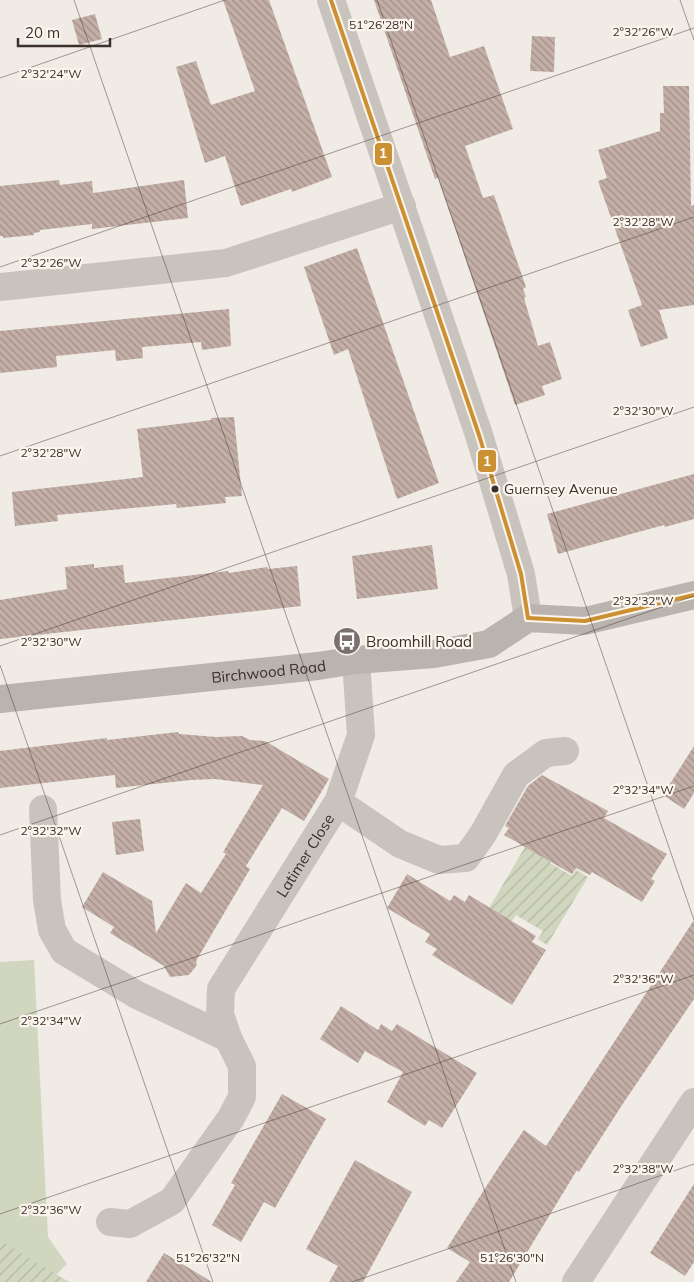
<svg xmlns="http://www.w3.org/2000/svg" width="694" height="1282" font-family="Mulish,sans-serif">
	<defs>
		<pattern id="garden-furrows" width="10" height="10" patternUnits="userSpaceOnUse" patternTransform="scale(1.25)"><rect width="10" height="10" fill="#d1d6bf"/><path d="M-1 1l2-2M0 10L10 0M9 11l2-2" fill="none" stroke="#b4b8a4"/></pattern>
		<pattern id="building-back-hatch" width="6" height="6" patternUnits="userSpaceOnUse" patternTransform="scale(1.25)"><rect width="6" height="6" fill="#c3afa7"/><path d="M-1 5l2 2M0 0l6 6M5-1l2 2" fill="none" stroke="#a08f88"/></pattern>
	</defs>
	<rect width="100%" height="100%" fill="#f0ebe5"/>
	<polygon fill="#d1d6bf" points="34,960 48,1237 67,1264 55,1276 0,1241 0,962"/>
	<g fill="url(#garden-furrows)">
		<polygon points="528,842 553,857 550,863 572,876 576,870 588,877 547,945 538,939 543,931 516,915 511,922 489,908"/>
		<polygon points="0,1240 69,1282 0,1282"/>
	</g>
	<g fill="url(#building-back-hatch)">
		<polygon points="223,0 269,0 332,177 292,192 291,189 241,206 225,156 205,163 176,67 196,61 211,105 255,91"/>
		<polygon points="374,0 431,0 450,57 484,46 513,129 465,146 483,198 494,195 526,287 523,289 526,297 524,298 538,346 550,342 562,379 542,386 545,395 515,405 438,178 435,179"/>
		<polygon points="95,14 102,39 79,45 72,20"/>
		<polygon points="532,36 555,37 554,72 530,71"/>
		<polygon points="663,86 689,86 691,206 694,205 694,305 659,310 668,338 641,347 628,310 642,305 598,181 607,178 598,150 660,131 660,113 664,113"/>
		<polygon points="59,180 60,185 92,181 93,193 184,180 188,218 92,229 92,224 40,230 40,232 34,233 34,235 3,238 3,236 0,236 0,186"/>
		<polygon points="357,248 439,483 397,499 348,349 334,355 304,267"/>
		<polygon points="229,309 231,346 202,350 201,342 142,347 143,358 116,361 115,350 56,356 57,367 0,373 0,331"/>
		<polygon points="234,417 242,496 225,497 226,503 177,508 176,504 57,515 58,521 15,526 12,492 143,477 137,429 211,420 211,418"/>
		<polygon points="694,474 694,519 665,527 664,525 558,554 547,514"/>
		<polygon points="432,545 438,589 357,599 352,556"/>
		<polygon points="94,564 94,568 123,565 125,583 228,571 229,573 267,567 268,569 297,566 301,606 0,639 0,600 67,589 65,567"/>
		<polygon points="178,732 179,734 216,737 242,736 250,740 265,741 329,779 304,821 282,808 246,866 250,869 196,961 197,965 189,975 170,977 164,966 110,933 114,927 82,907 103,872 152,901 156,933 186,883 201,893 226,854 223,852 263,785 215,779 191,780 116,788 115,775 0,788 0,751 107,738 107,740"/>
		<polygon points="694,746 694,793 684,809 663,795"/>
		<polygon points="542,775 608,811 604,818 667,854 651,879 655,881 642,902 592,872 590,875 576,868 572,874 504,835 509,828 505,826 528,786"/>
		<polygon points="140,819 144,851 116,855 112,822"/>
		<polygon points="407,874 450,901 454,895 465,902 469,895 536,936 532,942 546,950 512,1005 432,955 437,949 425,942 430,934 387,908"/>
		<polygon points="694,920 694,999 624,1102 579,1172 577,1170 509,1282 456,1282 470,1262 447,1248 500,1165 524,1130 546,1146"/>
		<polygon points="341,1006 378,1030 381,1024 392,1031 397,1024 477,1073 442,1128 429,1120 425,1126 387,1102 403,1072 365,1051 358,1063 320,1039"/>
		<polygon points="282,1094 326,1119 275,1208 264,1202 241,1242 212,1225 235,1185 231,1183"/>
		<polygon points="355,1160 412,1192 363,1282 329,1282 338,1266 306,1249"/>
		<polygon points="694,1184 694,1262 685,1276 650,1253"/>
		<polygon points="164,1253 212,1282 146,1282"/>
	</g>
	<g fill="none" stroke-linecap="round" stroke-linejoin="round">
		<g stroke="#c9c3be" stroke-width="28">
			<polyline points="331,0 479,435 521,574 528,618"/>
			<polyline points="0,287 226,263 402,206"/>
			<polyline points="338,802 400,844 439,860 466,858 483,834 516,775 546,753 565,751"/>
			<polyline points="43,809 47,900 52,930 64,951 137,995 228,1038"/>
			<path id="s1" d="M110,1222L130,1224L172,1201L231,1118L242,1097V1066L228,1038L220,1014L221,989L338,802L361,735L356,660"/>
			<polyline points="576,1282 694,1102"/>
		</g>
		<path stroke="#bab3ae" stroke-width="28" id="s2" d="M0,699L318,666L356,660L434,654L489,644L528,618L585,621L694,595"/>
		<g stroke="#fbf5ee" stroke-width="8">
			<g id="bus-1">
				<polyline points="331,0 479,435 521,574 528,618"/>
				<polyline points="528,618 585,621 694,595"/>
			</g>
		</g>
		<use href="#bus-1" stroke="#cb9031" stroke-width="4"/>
	</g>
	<path fill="none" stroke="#3b302b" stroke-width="1" stroke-opacity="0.45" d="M74,0L516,1282M377,0L694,920M680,0L694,40M0,78L225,0M0,267L694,28M0,456L694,217M0,646L694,407M0,665L213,1282M0,835L694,596M0,1024L694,786M0,1214L694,975M352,1282L694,1164"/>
	<defs>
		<g id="bus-disc" transform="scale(1.4375)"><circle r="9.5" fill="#7a716c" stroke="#fbf5ee"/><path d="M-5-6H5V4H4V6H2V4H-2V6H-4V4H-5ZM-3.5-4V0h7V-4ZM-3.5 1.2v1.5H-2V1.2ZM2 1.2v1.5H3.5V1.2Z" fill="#fff"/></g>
	</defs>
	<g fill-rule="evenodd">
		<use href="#bus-disc" x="347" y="641"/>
	</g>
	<circle fill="#3b302b" stroke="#fbf5ee" stroke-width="2" cx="495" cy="489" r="4.5"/>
	<g text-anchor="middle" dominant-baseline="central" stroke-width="4.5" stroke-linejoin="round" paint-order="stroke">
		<g font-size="14" fill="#3b302b" stroke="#fbf5ee" text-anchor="start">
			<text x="504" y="489">Guernsey Avenue</text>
		</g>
		<g font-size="15" fill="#3b302b" stroke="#fbf5ee" text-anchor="start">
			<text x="366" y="641">Broomhill Road</text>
		</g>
		<g font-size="15" fill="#3b302b" stroke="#fbf5ee">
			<text stroke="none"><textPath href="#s2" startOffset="270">Birchwood Road</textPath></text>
			<text stroke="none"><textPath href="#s1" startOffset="464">Latimer Close</textPath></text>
		</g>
	</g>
	<g font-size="12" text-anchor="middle" fill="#3b302b" stroke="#fbf5ee" stroke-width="4.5" stroke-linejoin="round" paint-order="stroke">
		<text x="381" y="29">51°26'28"N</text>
		<text x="643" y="36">2°32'26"W</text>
		<text x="51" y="78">2°32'24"W</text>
		<text x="643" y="226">2°32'28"W</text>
		<text x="51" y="267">2°32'26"W</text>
		<text x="643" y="415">2°32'30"W</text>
		<text x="51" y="457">2°32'28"W</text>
		<text x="643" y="605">2°32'32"W</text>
		<text x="51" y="646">2°32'30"W</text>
		<text x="643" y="794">2°32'34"W</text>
		<text x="51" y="835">2°32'32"W</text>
		<text x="643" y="983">2°32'36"W</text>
		<text x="51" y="1025">2°32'34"W</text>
		<text x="643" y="1173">2°32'38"W</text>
		<text x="51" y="1214">2°32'36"W</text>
		<text x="208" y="1262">51°26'32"N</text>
		<text x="512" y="1262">51°26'30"N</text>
	</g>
	<g stroke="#fbf5ee" stroke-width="2">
		<rect x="374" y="142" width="19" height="24" rx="5" fill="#cb9031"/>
		<rect x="477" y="449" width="20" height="24" rx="5" fill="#cb9031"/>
	</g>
	<g font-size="14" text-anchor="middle" font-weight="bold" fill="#fff">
		<text x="383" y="158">1</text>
		<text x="487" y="466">1</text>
	</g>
	<path d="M18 38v8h92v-8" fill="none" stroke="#3b302b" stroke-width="2.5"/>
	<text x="25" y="38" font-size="15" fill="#3b302b" stroke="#fbf5ee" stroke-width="4" paint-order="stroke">20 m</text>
</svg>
